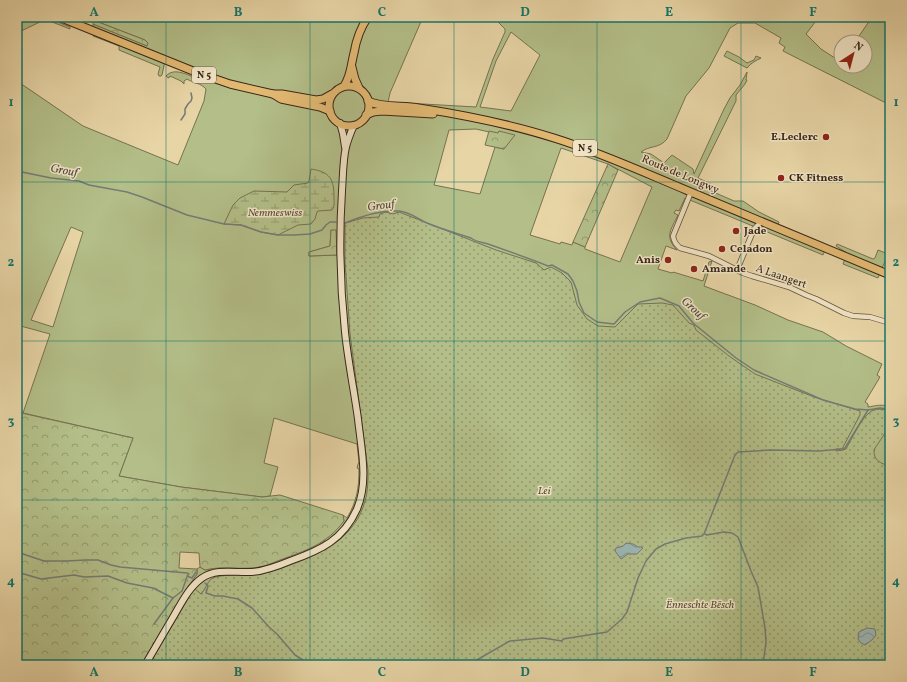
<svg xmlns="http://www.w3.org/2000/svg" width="907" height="682" font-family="Vollkorn,serif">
	<defs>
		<pattern id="forest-crowns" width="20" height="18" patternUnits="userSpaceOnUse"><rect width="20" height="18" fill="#b3be88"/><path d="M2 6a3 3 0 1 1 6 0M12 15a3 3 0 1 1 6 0" fill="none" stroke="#939a6e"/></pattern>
		<pattern id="wetland-marsh" width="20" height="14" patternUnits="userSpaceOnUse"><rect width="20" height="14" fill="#b3be88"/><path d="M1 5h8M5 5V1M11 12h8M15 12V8" fill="none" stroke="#939a6e"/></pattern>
		<pattern id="park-dots" width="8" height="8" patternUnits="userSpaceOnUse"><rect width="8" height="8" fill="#b3be88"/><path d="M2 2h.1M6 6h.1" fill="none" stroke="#939a6e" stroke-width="1.8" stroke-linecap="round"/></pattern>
		<pattern id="water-waves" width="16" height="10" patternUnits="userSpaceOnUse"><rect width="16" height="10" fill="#9cb6b3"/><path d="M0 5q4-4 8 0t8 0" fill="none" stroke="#809491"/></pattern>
	</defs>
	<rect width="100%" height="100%" fill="#e8d5a6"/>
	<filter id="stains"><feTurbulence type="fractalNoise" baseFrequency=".005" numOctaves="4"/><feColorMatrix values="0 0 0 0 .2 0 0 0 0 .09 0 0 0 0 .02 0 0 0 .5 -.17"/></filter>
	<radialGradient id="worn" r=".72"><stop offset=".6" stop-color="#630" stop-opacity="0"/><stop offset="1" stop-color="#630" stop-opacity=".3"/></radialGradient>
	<g fill="#b3be88" stroke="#767251" fill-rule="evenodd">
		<polygon points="23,17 45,17 70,27 70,29 47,20 44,20 17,33 17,25 28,20"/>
		<path d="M93,17H423L390,93L388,102L476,107L493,59L505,32V29L493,17H819L806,34L821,49L841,62V66H865V42H855L872,17H890V105L783,51L785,47L779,43L781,38L755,23H738L730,28L709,68L686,96L667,139C659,149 650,145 641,152L651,154L664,163L672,155L693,169L694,174L724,109L730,98L740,85L747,72L746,80H747L745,84L736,95V101L698,178L711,184V191L734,201H743L759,212L779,222L777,227L826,248L823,255L685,198L679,211L676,210L674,213L678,215C671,230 664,236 677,250L666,246L658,269L672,273L673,272L703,281L709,262L712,261L704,286L755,305L788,320L823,332L846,346L882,364L877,375L880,377L865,402L868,404V407C875,406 884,403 890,408V466L883,475L346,534L328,549L309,558L261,574L249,575L360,665H347L204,590L201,594L192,592L149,665H141L185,591L197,574V569L200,567L205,570L222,567L250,568L260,567L315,547L323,542L344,521L343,515L347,518C357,501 359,488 359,469L357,468L358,464L359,462L357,444L274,418L264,463L278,467L270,496L262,497L181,487L119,476L133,438L23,413L50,334L17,325V81L83,126L178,165L204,101L206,89C201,83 193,83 187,79L184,81V84L181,81L170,76L169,78L167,77L166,76C176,65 193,79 205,81C212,83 220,83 228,83L165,61L162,75L161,76H159L158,74L160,67L119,50V46L93,36V24L147,46L145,40L93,20ZM511,32L540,55L511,111L480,107L496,61ZM476,129L498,134L499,131L504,149L495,147L480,194L434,185L449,130ZM561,148L608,164L652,187L620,262L585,249V247L573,242L572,245L561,242L560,244L530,235ZM71,227L83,232L53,327L31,320ZM331,230L337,255L309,256V252L330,246Z"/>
		<path d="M727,51L739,57L747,63L754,60L756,56L761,58C755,61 751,63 747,68L724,56Z"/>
		<polygon points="837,244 873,259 875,258 878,250 888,254 878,278 843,264 847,253 836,246"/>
	</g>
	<g fill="url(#forest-crowns)" stroke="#767251">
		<polygon points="93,20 145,40 148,43 147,46 93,24"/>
		<polygon points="489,131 498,133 499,131 515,135 504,149 485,145"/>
		<polygon points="608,164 618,170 585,247 573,242"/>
		<polygon points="331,230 336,230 337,255 309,256 309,252 330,246"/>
		<path d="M17,412L133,438L119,476L181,487L262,497L280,495L343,515L344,521C327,544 305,551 280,560C270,564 261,568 250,568C233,569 222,566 205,570L200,567L199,553L180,552L179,568L197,569V574L185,591L141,665H17Z"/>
	</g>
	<path fill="url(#wetland-marsh)" stroke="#767251" d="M311,169C330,172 334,179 334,197C334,202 335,206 332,210L318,211L317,212L315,219L311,224L298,225L278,235L261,232L241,225L224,224L233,205L240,198L254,191L287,192L294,185L308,183L309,181Z"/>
	<path fill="url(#park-dots)" stroke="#767251" d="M386,212L393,214L399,212L496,250L536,263L544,270L551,267L562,273L571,282L577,305L587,319L598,326L615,327L638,304L662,303L673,305L689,323L694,325L696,330L729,356L755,374L814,397L860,411V415L842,449H836V451L843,450L846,449C851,440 861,419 869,413C874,408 884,408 890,412V426L875,448C871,459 881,464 890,466V665H149L192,592L195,589L201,594C205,590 207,583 211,579C221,573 247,576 260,574C272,572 284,567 295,563C326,552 356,535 365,501C368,491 368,481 368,470L350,334L345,261V223L363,218L379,217L380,214Z"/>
	<g fill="url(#water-waves)" stroke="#747c76">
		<polygon points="626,543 633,544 638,547 641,547 643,548 637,554 628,554 621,559 615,551 616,548 623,546"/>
		<polygon points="867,628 875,629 876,635 872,640 865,645 861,643 858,639 859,632"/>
	</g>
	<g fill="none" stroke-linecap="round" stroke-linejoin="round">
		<g stroke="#747c76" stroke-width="1.5">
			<polyline points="181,120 185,114 185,109 188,104 191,101 192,98 191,93"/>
			<polyline points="17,171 51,178 79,181 89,185 127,192 142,197 187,215 224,224 241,225 261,232 278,235 294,235 310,234 322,230 326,225 330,222 336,222"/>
			<path d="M345,223C361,216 381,210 399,211C410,212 418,219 427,223C441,229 456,233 471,238C476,242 482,242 488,244C508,251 528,258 548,266L552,265L568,274L573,281L577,291L579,302L584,313L597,322L614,324L625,312L640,302L660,298L679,306L693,323L736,358L754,370L823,400L855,409L868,410L880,408L887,409L890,411"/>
			<polyline points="705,534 707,535 724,532 732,533 738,537 751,571 758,587 765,628 766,642 763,665"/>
			<polyline points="17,552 44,561 67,561 85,560 98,560 111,565 120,567 187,573 189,574 187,576 192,578 196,572"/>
			<polyline points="17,572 41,579 74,575 84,577 108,576 127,583 153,588 173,598 182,591 187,577"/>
			<polyline points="205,583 208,586 206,593 215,596 223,596 238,599 252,608 269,627 277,634 295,655 303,660 314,665"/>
			<polyline points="154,624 173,598"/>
			<polyline points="468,665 510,641 543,638 562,641 563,639 607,632 622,619 627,612 638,578 646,561 656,549 665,544 686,538 702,536 704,534 735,455 738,452 771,450 819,451 842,449 845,448 868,410"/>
		</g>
		<g stroke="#65523d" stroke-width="6">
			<g id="street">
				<path d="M691,192L673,236C674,242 676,244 680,248L709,256L743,273L752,276L789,287L806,295L816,299L844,313L853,316L870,317L890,323"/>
				<polyline points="737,270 754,229 762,221"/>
			</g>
		</g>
		<g stroke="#39261a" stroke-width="8">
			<g id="secondary">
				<polyline points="340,123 343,134 345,147"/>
				<path d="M145,665C154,650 163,634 172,619C181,604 188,588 202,578C217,568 235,573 252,572C265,571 278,566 290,561C321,550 343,540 357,509C369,481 361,448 358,419C354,390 348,361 345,332C340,285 339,238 342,191C343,177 343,159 346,147C348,139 351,132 354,125"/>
			</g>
		</g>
		<g stroke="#39261a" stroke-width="9">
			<g id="primary">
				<polyline points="59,17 198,73 230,84 273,94 281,99 320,107 330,111"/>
				<polyline points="352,67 355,79 359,88"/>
				<path d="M344,86C351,76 351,64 354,53C356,41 361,27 368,17"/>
				<circle cx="349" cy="106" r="20"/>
				<polyline points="273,94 282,94 316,100 323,99 332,94"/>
				<path d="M368,101C382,108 403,105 419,108C464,115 510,124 554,138C599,152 643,172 686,190C754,218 822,246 890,275"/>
				<polyline points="366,115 373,112 382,111 433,114"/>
			</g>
		</g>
		<use href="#street" stroke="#f0e4c5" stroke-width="4.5"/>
		<use href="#secondary" stroke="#f0e4c5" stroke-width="6"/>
		<use href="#primary" stroke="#e4ba73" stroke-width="7"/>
	</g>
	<path fill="none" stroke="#0f766e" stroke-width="1" stroke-opacity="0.55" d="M166,17V665M310,17V665M454,17V665M597,17V665M741,17V665M17,182H890M17,341H890M17,500H890"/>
	<g fill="#8f2418" stroke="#f0e4c5" stroke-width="1.5">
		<circle cx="826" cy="137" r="4"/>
		<circle cx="781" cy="178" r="4"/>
		<circle cx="736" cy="231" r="4"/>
		<circle cx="722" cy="249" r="4"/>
		<circle cx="668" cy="260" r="4"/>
		<circle cx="694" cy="269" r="4"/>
	</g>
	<g text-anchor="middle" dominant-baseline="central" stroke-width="3" stroke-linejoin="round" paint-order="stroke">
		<g fill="#f0e4c5" stroke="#705f4d" stroke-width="1">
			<rect x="192" y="67" width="24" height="16" rx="3"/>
			<rect x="573" y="140" width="24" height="16" rx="3"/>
		</g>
		<g font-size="10" font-weight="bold" fill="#39261a">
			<text x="204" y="75">N 5</text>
			<text x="585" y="148">N 5</text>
		</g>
		<g font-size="11" font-weight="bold" fill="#39261a" stroke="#f0e4c5" text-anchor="start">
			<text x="818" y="137" text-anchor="end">E.Leclerc</text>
			<text x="789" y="178">CK Fitness</text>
			<text x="744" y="231">Jade</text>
			<text x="730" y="249">Celadon</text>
			<text x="660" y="260" text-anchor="end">Anis</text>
			<text x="702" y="269">Amande</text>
		</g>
		<g font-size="11" fill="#39261a" stroke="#f0e4c5">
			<text transform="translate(680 175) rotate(23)">Route de Longwy</text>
			<text transform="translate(781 277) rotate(19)">A Laangert</text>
		</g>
		<g font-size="11" font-style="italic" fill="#584c36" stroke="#f0e4c5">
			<text x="275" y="213">Nemmeswiss</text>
			<text x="544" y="491">Lei</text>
			<text x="700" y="605">Ënneschte Bësch</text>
		</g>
		<g font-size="12" font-style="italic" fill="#524a40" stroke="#f0e4c5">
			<text transform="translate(64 171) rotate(10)">Grouf</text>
			<text transform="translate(381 206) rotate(-7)">Grouf</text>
			<text transform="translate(693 309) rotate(42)">Grouf</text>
		</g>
	</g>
	<rect width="907" height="682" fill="none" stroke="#e8d5a6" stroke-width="44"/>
	<g transform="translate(853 54) rotate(36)"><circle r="19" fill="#f0e4c5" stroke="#a79881"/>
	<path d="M0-3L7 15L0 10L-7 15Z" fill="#8f2418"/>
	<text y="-6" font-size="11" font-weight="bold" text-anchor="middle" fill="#39261a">N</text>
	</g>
	<rect x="22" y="22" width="863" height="638" fill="none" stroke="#0f766e" stroke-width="1.5"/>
	<g font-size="13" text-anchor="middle" font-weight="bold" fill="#0f766e">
		<text x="94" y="16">A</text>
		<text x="238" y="16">B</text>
		<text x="382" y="16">C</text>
		<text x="525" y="16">D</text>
		<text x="669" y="16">E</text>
		<text x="813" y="16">F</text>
		<text x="11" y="106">1</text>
		<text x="896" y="106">1</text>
		<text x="11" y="266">2</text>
		<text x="896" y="266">2</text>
		<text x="11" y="425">3</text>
		<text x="896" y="425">3</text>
		<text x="11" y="585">4</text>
		<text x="896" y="585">4</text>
		<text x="94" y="676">A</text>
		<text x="238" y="676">B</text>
		<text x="382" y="676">C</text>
		<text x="525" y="676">D</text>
		<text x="669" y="676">E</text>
		<text x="813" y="676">F</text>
	</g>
	<rect width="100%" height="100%" filter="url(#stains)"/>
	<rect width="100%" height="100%" fill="url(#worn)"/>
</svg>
